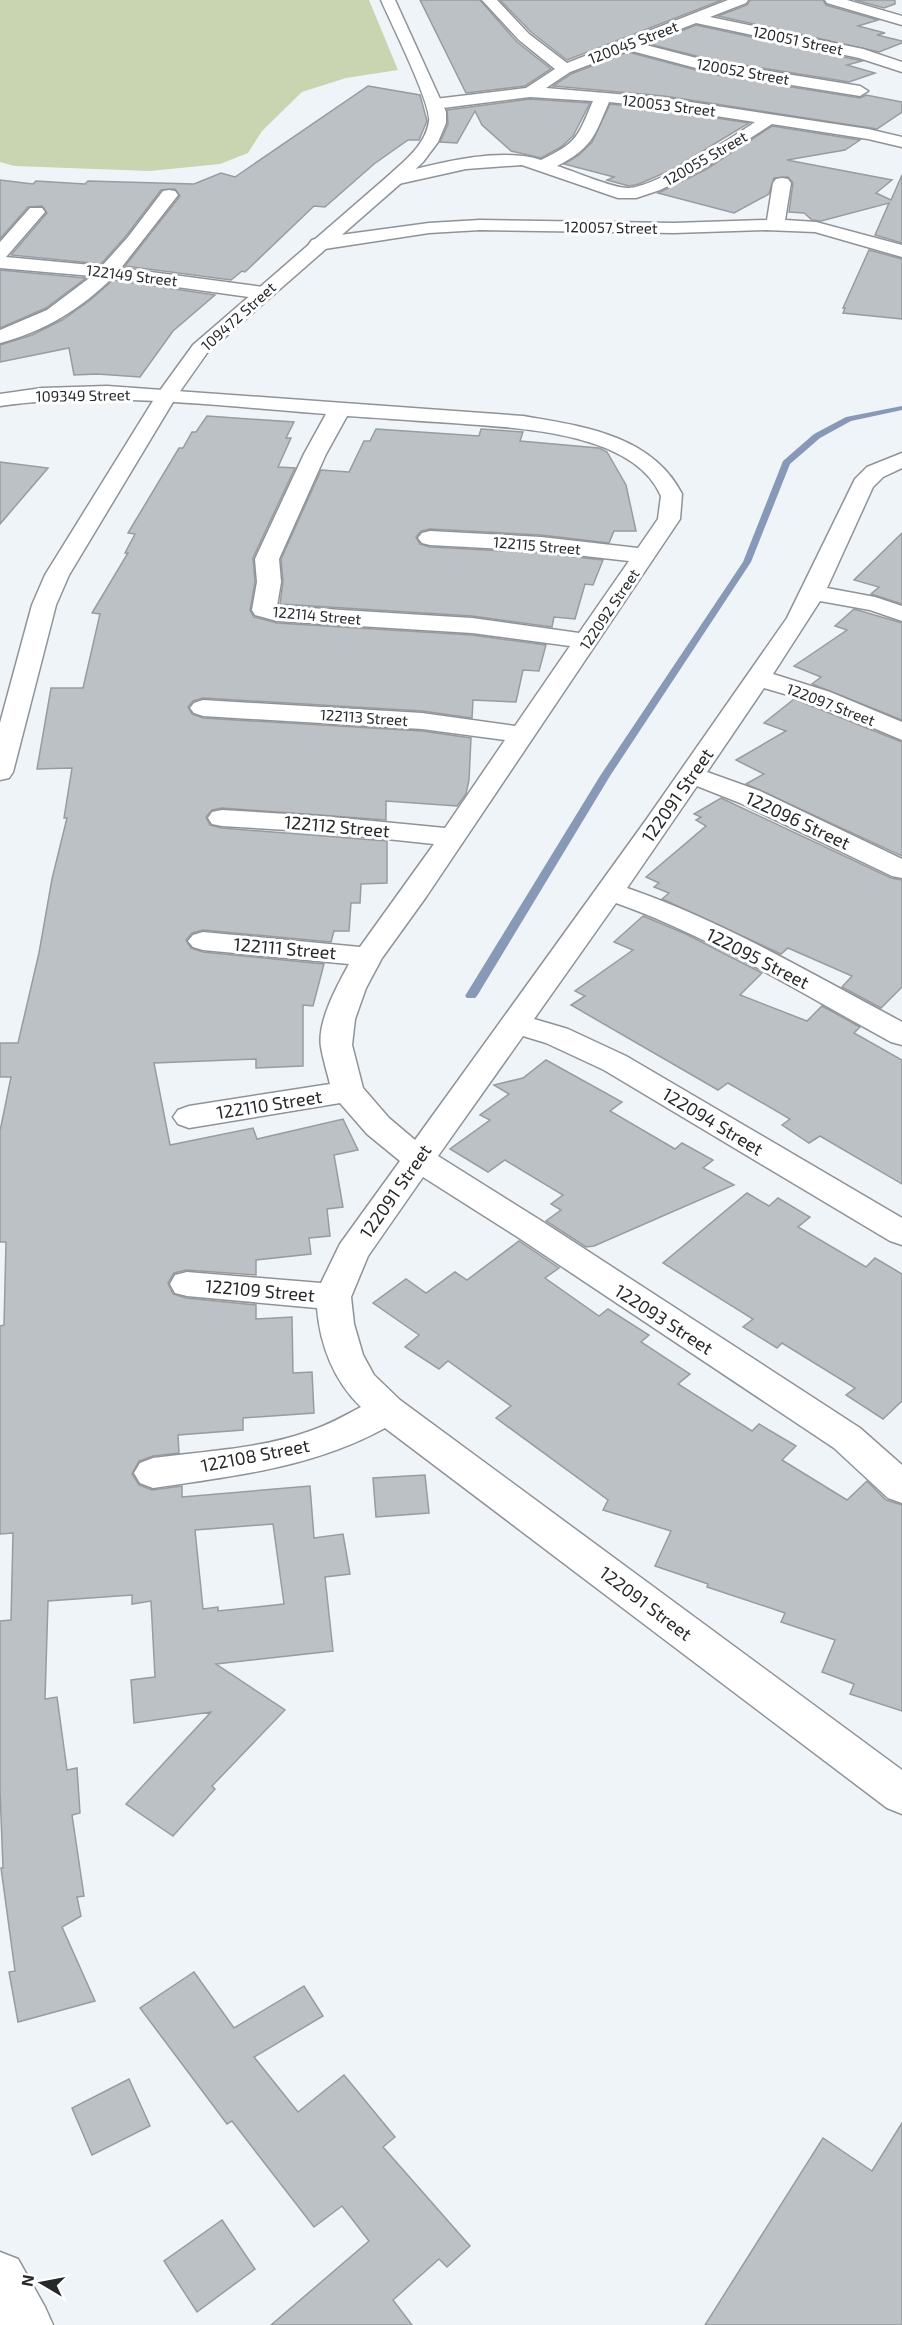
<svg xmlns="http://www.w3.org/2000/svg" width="902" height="2325" font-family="'Exo 2',sans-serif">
	<rect width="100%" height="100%" fill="#eff4f9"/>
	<polygon fill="#c9d4b0" points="0,0 369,0 398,70 346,78 302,92 262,131 248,153 220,164 150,171 14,166 0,162"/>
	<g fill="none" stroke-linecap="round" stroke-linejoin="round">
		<polygon fill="#8899b7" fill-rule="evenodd" points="902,406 902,410 851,421 820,438 790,464 751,562 610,776 477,996 475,998 467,998 465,996 600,776 743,562 783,461 814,434 846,417"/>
	</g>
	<g fill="#bcc1c6" stroke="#979ca1" stroke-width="1.5" fill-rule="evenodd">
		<polygon points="420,0 480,0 517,42 551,69 525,86 466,93"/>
		<polygon points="500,0 722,0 567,60 531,32"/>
		<polygon points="750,0 823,0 826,5 878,20 858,26 885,33 877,35 902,41 902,43 879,52 718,16 747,5"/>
		<polygon points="855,0 895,0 895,4 884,8"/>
		<polygon points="696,25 858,60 862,61 847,65 875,73 849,82 712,60 649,44"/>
		<polygon points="628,52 711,74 860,98 866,95 902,102 902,112 877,129 664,96 553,86 571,74"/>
		<polygon points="368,86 420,95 427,121 419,140 408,140 374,164 325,207 314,206 245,272 242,271 231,280 125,266 180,196 175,189 161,190 126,236 101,264 11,255 47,213 42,206 28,207 0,239 0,180 33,184 36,181 85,184 88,181 194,184 221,173 235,177"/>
		<polygon points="530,99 590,103 573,136 561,147 541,158 511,151 482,125 475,111 457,143 440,142 448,124 447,110"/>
		<polygon points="610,104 664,110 749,123 673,169 639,184 629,186 607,180 614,177 564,164 579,155 592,142"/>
		<polygon points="772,126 860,140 845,150 787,160 892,180 876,193 891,200 902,175 902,243 875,235 889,203 821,221 812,220 804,213 789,212 793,183 788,177 774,178 769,194 734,213 658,193 705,170"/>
		<polygon points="869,250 902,259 902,319 843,313 845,308 843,308"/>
		<polygon points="0,270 86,278 46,308 0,328"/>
		<polygon points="113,280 215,295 173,331 140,377 97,374 74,375 69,348 0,362 0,345 32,335 62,320 89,301"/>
		<path d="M207,416L294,422L286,438H291L278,467L295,468L253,558L255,582L250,610L254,617L277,623L472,635L546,645L539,671L523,670L516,702L473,700L472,718L422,711L203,698L193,701L188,707L192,714L203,718L422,731L471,738L469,780L466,794L457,806L386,801V820L222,808L212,810L206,817L210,825L222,828L387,841V883L361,884L360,903H351L349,931H334L331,942L203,930L192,933L186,940L191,948L203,952L324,964L313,1006L303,1005V1066L256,1068V1059L154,1063L170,1145L253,1128L257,1139L343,1119L358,1150L334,1155L343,1207L327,1209L330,1236L309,1238L311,1254L256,1260V1275L186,1270L174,1273L168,1283L173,1294L186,1298L256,1305V1319L292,1317L293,1373L312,1372L314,1413L243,1418V1430L178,1435L179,1453L153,1456L139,1461L132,1474L139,1485L152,1490L182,1486V1497L310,1486L314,1538L343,1534L350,1574L325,1577L333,1651L216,1664L285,1710L212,1786L215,1789L173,1836L126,1804L211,1712L134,1723L131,1680L155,1677L151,1601L132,1604V1595L48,1601L45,1699L57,1697L67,1770L77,1768L80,1813L72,1815L84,1896L77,1897L81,1916L62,1927L95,2001L18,2022L9,1972L15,1971L1,1868H3L0,1791V1621L11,1620L13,1533L0,1534V1326L4,1325L6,1242H0V1131L11,1077H0V1043H18L39,953L52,879L67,818H64L72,768L37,769L51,688H83L100,614L92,613L128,553H125L135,534L128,533L179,448H183L192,432H196ZM273,1524L284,1604L218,1611V1607L203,1609L195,1530Z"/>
		<polygon points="376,429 479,436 481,429 523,432 520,441 599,448 607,452 626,485 636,531 614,531 609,543 541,535 430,529 421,531 416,537 420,544 430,547 541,553 603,560 593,585 585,584 575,619 554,617 552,627 472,616 280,604 283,582 281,559 321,470 349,472 364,441 370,441"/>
		<polygon points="0,462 48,468 0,524"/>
		<polygon points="902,533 902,604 871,594 879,587 854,580"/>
		<polygon points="854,609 902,623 902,720 812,684 821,677 794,666 847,630 835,626"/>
		<polygon points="794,699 902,742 902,856 746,784 764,774 736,760 786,731 764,723"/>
		<polygon points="721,798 891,878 902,880 902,987 881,1008 842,987 852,976 788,948 781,954 662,899 669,893 654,887 659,883 646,877 706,826 696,820 701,817 694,814"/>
		<polygon points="643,916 686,934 762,973 740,995 807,1021 822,1006 860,1027 854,1033 902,1060 902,1184 820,1136 809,1143 782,1125 790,1119 728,1083 718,1090 571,1005 585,996 575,991 633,950 614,942"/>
		<polygon points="546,1060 622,1102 610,1111 675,1149 682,1143 713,1160 703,1168 734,1185 594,1246 586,1247 546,1221 561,1210 551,1204 563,1195 505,1160 488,1172 450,1149 490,1120 480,1115 509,1094 494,1085 523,1078"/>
		<polygon points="747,1193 769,1206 778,1198 810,1217 798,1227 866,1267 875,1258 902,1274 902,1401 883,1419 846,1395 855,1388 782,1343 777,1348 743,1327 753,1319 663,1263"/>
		<polygon points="519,1241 559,1268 545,1278 599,1316 608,1309 649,1335 641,1342 690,1374 678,1384 752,1431 759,1424 796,1446 782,1460 847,1500 867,1481 886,1500 902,1505 902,1711 850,1694 854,1684 822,1672 835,1640 781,1622 785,1613 707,1587 708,1584 655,1566 671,1531 603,1510 608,1500 496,1418 511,1406 448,1361 439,1369 405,1347 419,1335 373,1303 406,1279 426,1293 455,1272 467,1280"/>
		<polygon points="425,1475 429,1513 376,1517 373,1478"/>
		<polygon points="194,1972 234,2028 304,1986 323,2016 254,2057 298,2112 344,2075 395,2137 383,2147 470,2246 447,2267 439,2259 393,2300 412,2325 271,2325 369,2241 342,2206 314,2227 232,2121 227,2124 140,2008"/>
		<polygon points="129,2079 150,2126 92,2155 72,2108"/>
		<polygon points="902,2123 902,2325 705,2325 823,2138 872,2171"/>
		<polygon points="222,2220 255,2269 197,2312 164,2261"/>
	</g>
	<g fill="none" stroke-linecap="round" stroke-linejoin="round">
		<g stroke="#8f9398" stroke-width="3">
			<g id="street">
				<path d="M482,0H497L529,34L567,63L728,0H748L746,3L710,17L863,49L902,62V72L859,58L696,23L642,44L712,62L860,86L868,91L860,96L711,72L628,50L570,72L546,88L664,98L868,129L902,137V147L868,139L772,124L704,168L660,190L636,198H618L522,165L466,169L394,185L388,184L385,180L388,176C432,165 497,146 541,160C578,142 577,138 593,101L530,97L435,109L429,107L427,104L429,101L435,99L526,88L555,69L519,40ZM609,102L664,108L755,122C732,138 654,188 628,188C612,188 574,171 557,166C592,148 594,137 609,102Z"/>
				<polygon points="825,0 847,0 902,16 902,25 827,3"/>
				<polygon points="782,178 788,179 791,183 785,220 816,222 902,245 902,257 815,232 766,230 674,233 480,230 429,233 318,250 312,248 309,244 312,240 318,238 429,223 480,220 674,223 767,220 773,183 776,179"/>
				<path d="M169,190L175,191L178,195L121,268L263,287L270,289L273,293L270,297L263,299L112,278C81,309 43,332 0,343V330L47,310L92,276L0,268V242L30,208H42L45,212L6,257L102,266L128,237L163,191Z"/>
				<path d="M107,386L523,416C582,426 652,435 682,494L680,519L426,897L382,958L366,988L355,1019L352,1045L363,1088L389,1118L415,1140L646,820L787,618L855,479L867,467L902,453V468L883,477L873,487L827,588L875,597L902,606V621L870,610L820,601L773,674L830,692L902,722V740L812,702L764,688L707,772L760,791L902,859V878L892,876L740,803L697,786L627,888C723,921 812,974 902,1022V1045L891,1042C801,993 712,937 616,903L534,1019L568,1029L626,1056L902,1218V1245L890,1241L604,1070L546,1043L523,1036L438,1156L540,1220L860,1428L902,1465V1503L888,1498L834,1448L516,1236L423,1177L368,1256L351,1297L354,1324L363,1355L374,1375L400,1400L902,1770V1814L887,1808L385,1428C312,1468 234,1476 153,1488L140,1483L134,1473L140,1463L153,1458C205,1451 261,1449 310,1431C328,1425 344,1416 361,1407C334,1381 320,1345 317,1308L187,1296L175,1293L170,1284L175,1275L187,1272L321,1283L340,1244L400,1161L367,1134L340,1103L189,1128L178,1124L173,1117L178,1110L189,1106L330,1084C327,1072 323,1059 321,1047C317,1022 337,986 349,964L203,950L193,947L188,941L193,935L203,932L360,947L434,844L321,832L222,826L212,824L208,818L212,812L222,810L321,816L445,828L505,740L422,729L203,716L194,713L190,708L194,703L203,700L422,713L515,726L570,646L472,633L277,621L255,615L252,610L257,582L255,559L304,454L326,414C218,406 108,391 0,406V394L42,388ZM347,416C382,418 417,421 452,423C512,428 633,430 661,496L658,519L638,548L541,537L430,531L422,533L418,538L422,543L430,545L541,551L629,561L579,633L472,618L277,606L281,582L279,559L326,454Z"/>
			</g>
		</g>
		<g stroke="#8f9398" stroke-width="3">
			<g id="secondary">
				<path d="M381,0H395L446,112V123L438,142L423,162L400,184L207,353L176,397L69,575L56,605L13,772L9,778L0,780V723L32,605L45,575L156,396L193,345L388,176C404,161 426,145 429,121C432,105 390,21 381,0Z"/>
				<polygon points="0,2252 18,2259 45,2307 53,2325 0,2325"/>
			</g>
		</g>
		<use href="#street" fill="#fff" fill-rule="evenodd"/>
		<use href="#secondary" fill="#fff" fill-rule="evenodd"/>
	</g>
	<g text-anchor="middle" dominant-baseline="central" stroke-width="6" stroke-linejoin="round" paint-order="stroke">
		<g font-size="15" fill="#27282a" stroke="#fff">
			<text transform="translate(798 40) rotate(12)">120051 Street</text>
			<text transform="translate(633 42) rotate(-21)">120045 Street</text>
			<text transform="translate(743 71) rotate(10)">120052 Street</text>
			<text transform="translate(669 105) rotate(7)">120053 Street</text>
			<text transform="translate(705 158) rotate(-30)">120055 Street</text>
			<text transform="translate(611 227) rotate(1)">120057 Street</text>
			<text transform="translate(132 275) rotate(7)">122149 Street</text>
			<text transform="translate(238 316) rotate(-42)">109472 Street</text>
			<text transform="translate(83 395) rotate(-1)">109349 Street</text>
			<text transform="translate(537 545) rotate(5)">122115 Street</text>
			<text transform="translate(609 609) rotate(-56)">122092 Street</text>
			<text transform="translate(317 615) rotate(5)">122114 Street</text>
			<text transform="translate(831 704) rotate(21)">122097 Street</text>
			<text transform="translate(364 717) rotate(4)">122113 Street</text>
		</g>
		<g font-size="18" fill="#27282a" stroke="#fff">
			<text transform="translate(677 795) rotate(-55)">122091 Street</text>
			<text transform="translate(798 820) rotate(25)">122096 Street</text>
			<text transform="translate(337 826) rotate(5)">122112 Street</text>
			<text transform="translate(285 948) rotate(5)">122111 Street</text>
			<text transform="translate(758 958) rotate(27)">122095 Street</text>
			<text transform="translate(269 1104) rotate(-9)">122110 Street</text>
			<text transform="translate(713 1121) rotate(31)">122094 Street</text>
			<text transform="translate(395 1191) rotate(-55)">122091 Street</text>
			<text transform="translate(260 1290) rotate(5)">122109 Street</text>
			<text transform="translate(664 1319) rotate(33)">122093 Street</text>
			<text transform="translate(255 1455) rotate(-11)">122108 Street</text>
			<text transform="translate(646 1603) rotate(37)">122091 Street</text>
		</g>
	</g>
	<g transform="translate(42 2283) rotate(280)" stroke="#ffffff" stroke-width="4.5" paint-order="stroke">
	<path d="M0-4.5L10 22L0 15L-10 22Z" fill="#27282a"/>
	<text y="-9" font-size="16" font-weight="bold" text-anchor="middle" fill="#27282a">N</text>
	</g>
</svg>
